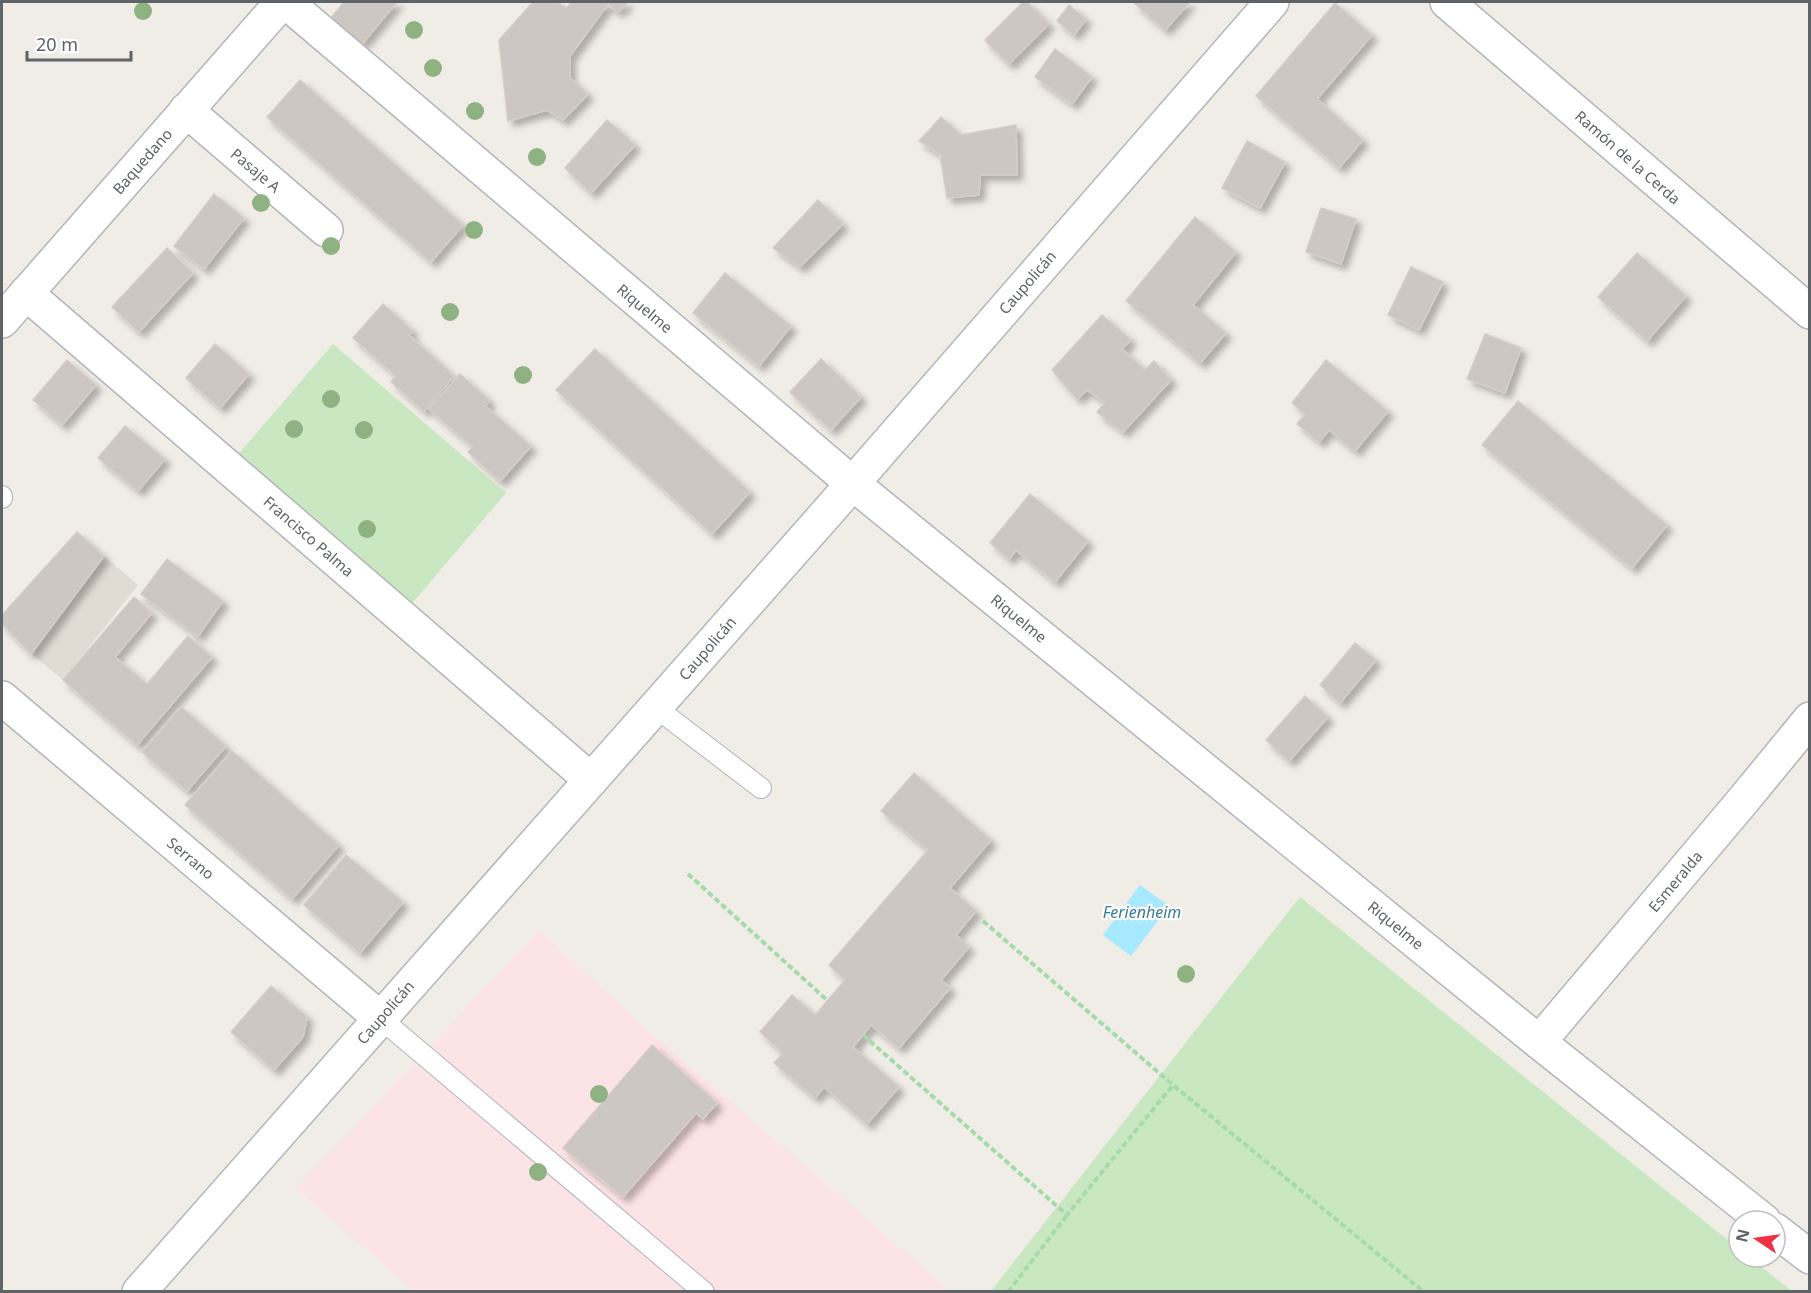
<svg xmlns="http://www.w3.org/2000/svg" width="1811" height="1293" font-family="'Noto Sans',sans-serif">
	<defs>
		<filter id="shadow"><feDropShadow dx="5.5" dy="5.5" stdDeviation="3" flood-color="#0004"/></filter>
	</defs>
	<rect width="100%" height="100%" fill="#f0ece6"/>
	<polygon fill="#e0dcd4" points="104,556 138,585 63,680 32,654"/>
	<polygon fill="#fce3e6" points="539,930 632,1017 950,1291 413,1291 296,1188 423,1055"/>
	<g fill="#c9e8c2">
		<polygon points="333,344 506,493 409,607 236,457"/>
		<polygon points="1300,897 1739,1249 1739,1257 1749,1257 1792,1291 991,1291"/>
	</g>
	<polygon fill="#a7e9ff" points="1140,885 1169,906 1131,956 1103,935"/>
	<g fill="#ccc7c3" stroke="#d5cdc4" stroke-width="1.5" filter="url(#shadow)">
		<polygon points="344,2 397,2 362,44 331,18"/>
		<polygon points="533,2 557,2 566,8 572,2 628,2 618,12 608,4 570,56 570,78 588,94 563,120 547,110 508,121 499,40"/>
		<polygon points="1023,2 1027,2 1049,24 1009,64 985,40"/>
		<polygon points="1136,2 1190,2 1165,30 1134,3"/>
		<polygon points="1335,3 1372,35 1317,99 1363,140 1339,168 1256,96"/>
		<polygon points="1069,5 1086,19 1074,35 1057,21"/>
		<polygon points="1055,49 1092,77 1072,104 1035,77"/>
		<polygon points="300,80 463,225 431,262 267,117"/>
		<polygon points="941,117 961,135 1016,125 1017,175 980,175 979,195 947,198 940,154 919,141"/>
		<polygon points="607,120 635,145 591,193 565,168"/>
		<polygon points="1247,141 1285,162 1260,208 1222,188"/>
		<polygon points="214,194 244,218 204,269 174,246"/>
		<polygon points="818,200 843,224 800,267 773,248"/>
		<polygon points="1321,208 1356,219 1341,264 1306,252"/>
		<polygon points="1195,217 1236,252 1193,305 1226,333 1200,363 1126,301"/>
		<polygon points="167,248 193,273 139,332 112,307"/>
		<polygon points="1637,253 1686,296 1647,341 1598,297"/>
		<polygon points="1411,267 1443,282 1419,330 1388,315"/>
		<polygon points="725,273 791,326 759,366 693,313"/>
		<polygon points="383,304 413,331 409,335 454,376 424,411 391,382 396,376 353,338"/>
		<polygon points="1102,315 1131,340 1122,349 1145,370 1154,361 1171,380 1123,432 1097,412 1105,402 1087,390 1077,399 1052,370"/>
		<polygon points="1485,334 1521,348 1505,393 1467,379"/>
		<polygon points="215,344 249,374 220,408 186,378"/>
		<polygon points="595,349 750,492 712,534 556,390"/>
		<polygon points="821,359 861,397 831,430 790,392"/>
		<polygon points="67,360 96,385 62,425 33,400"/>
		<polygon points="1326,360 1388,411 1355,451 1329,430 1319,442 1297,424 1305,414 1292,403"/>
		<polygon points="460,374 490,401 485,406 531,446 500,481 468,452 473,447 429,409"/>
		<polygon points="1518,401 1667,525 1632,568 1482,445"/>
		<polygon points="125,426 165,459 138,491 98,458"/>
		<polygon points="1030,494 1088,541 1055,582 1016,550 1009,559 990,543"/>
		<polygon points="77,532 104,556 31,654 2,624 2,615"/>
		<polygon points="167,559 223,601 198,636 141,594"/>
		<polygon points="134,597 152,613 115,657 147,684 188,636 212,657 137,745 63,680"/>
		<polygon points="1355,643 1376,660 1340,703 1320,685"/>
		<polygon points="1305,696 1328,717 1289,761 1266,740"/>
		<polygon points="181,707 226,746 187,791 142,752"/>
		<polygon points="232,751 339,845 292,899 185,805"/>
		<polygon points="914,773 991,840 950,888 976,911 956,935 969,947 941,980 950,988 899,1048 871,1025 853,1047 899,1087 867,1124 824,1087 815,1098 774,1063 783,1053 760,1032 792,995 815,1015 845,980 829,965 928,850 881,811"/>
		<polygon points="346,855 403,902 360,953 304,905"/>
		<polygon points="271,986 307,1017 303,1037 274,1070 231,1032"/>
		<polygon points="652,1045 717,1103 703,1119 696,1113 623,1197 563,1148"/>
	</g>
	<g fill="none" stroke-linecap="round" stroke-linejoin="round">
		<g stroke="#b1b5b9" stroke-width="22">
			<g id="lane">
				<polyline points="2,496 2,498"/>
				<polyline points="655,707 761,788"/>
				<polyline points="380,1018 704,1292"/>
			</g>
		</g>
		<g stroke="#b1b5b9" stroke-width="36">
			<g id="street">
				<polyline points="286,2 852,483 1539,1042 1764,1221"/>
				<polyline points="1447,2 1810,312"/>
				<polyline points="186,110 326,230"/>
				<polyline points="26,293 591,780"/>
				<polyline points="2,321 282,2"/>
				<polyline points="2,698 380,1018"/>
				<polyline points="1539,1042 1741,803 1810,719"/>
				<polyline points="1775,1230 1810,1257"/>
			</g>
		</g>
		<g stroke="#b2b7bb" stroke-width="36">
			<polyline id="secondary" points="139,1292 833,506 1272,2"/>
		</g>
		<g stroke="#a5daa9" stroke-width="4" stroke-dasharray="6 3" stroke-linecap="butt">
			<polyline points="688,874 828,1001"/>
			<polyline points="983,921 1173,1085"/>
			<polyline points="863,1035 1067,1215 1173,1085 1424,1292"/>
			<polyline points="1008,1292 1067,1215"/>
		</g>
		<use href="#lane" stroke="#fff" stroke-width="20"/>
		<use href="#street" stroke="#fff" stroke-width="33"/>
		<use href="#secondary" stroke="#fff" stroke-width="33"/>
	</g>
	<g fill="#8eb282">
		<circle cx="143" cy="11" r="9"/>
		<circle cx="414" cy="30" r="9"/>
		<circle cx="433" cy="68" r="9"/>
		<circle cx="475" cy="111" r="9"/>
		<circle cx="537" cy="157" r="9"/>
		<circle cx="261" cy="203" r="9"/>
		<circle cx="474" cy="230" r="9"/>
		<circle cx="331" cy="246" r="9"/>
		<circle cx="450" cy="312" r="9"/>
		<circle cx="523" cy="375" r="9"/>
		<circle cx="331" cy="399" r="9"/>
		<circle cx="294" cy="429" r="9"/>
		<circle cx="364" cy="430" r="9"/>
		<circle cx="367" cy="529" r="9"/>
		<circle cx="1186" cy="974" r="9"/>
		<circle cx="599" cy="1094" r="9"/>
		<circle cx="538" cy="1172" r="9"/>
	</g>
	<g text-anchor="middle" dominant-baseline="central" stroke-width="4.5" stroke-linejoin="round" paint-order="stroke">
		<g font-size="15" fill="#5e6367" stroke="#fff">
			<text transform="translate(1628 157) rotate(41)">Ramón de la Cerda</text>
			<text transform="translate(142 161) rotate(-49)">Baquedano</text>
			<text transform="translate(256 170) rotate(40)">Pasaje A</text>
			<text transform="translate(1027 282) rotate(-49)">Caupolicán</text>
			<text transform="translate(645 308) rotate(40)">Riquelme</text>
			<text transform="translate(309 536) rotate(41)">Francisco Palma</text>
			<text transform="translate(1019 618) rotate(39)">Riquelme</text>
			<text transform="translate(707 648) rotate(-49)">Caupolicán</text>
			<text transform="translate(191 858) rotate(40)">Serrano</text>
			<text transform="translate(1675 881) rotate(-50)">Esmeralda</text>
			<text transform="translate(1396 925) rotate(39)">Riquelme</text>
			<text transform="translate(385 1012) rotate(-49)">Caupolicán</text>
		</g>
		<g font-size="16" font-style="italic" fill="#387a9a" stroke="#fff">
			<text x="1142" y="912">Ferienheim</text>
		</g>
	</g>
	<rect width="1811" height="1293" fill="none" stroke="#5e6367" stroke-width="6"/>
	<g transform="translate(1757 1239) rotate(283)"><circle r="28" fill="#ffffff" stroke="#bfc1c2" stroke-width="1.5"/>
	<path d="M0-4.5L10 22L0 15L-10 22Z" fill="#ee2f44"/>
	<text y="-9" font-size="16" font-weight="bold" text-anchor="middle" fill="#5e6367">N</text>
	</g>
	<path d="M27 51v9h104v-9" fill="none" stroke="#5e6367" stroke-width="3"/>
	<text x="36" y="51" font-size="18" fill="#5e6367" stroke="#ffffff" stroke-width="4.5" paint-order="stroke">20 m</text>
</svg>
